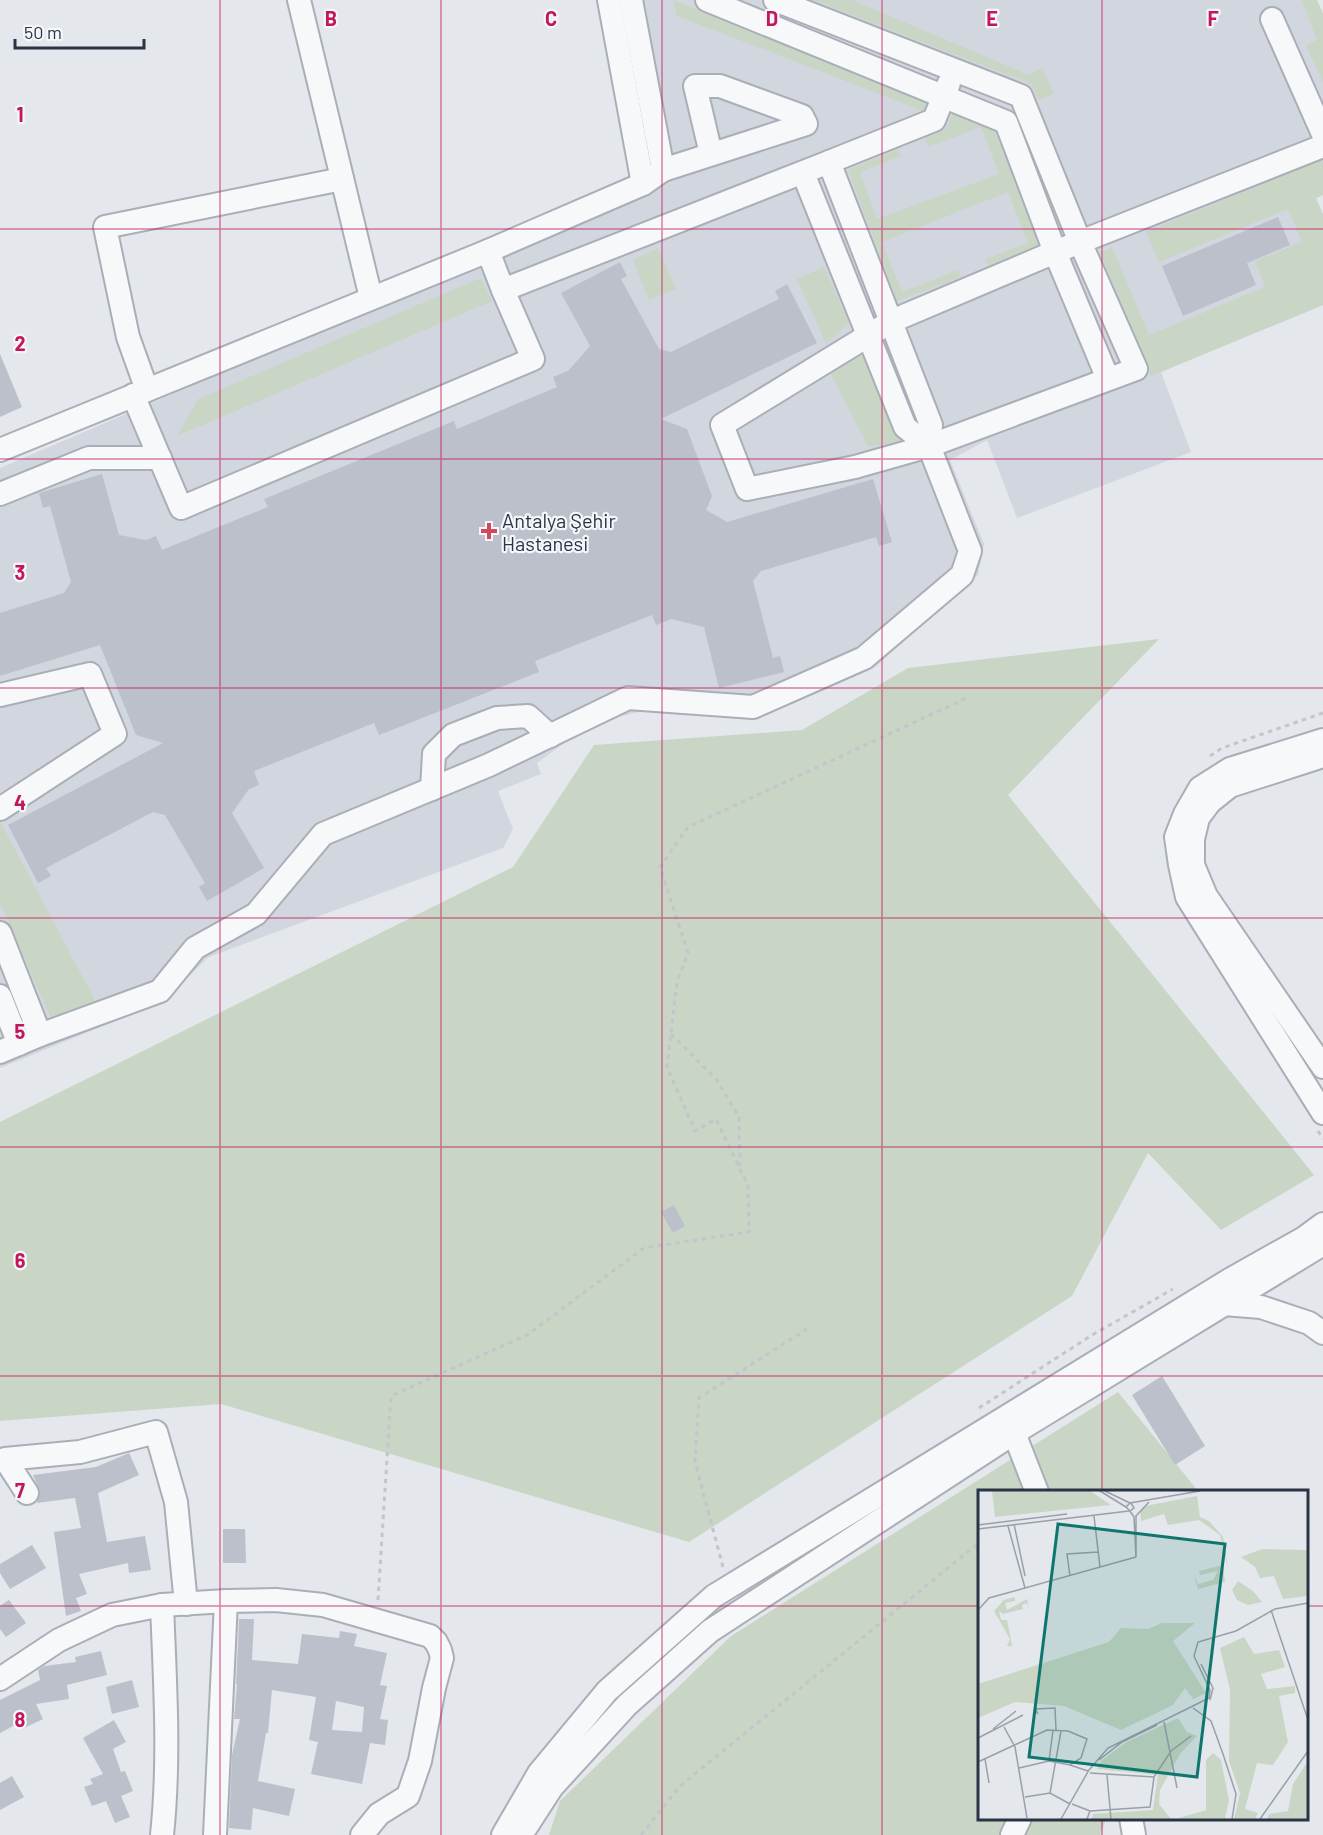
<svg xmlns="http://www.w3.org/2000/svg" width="1323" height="1835" font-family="Barlow,sans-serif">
	<rect width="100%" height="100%" fill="#e4e7ec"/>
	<polygon fill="#d2d6de" points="644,0 1317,0 1323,14 1323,195 1316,198 1323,215 1323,305 1161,372 1191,452 1017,518 987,440 950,460 984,544 978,575 874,668 757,719 643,711 592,723 537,763 541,774 498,791 513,829 503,848 209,957 162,1002 0,1068 0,468 677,178"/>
	<g fill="#c9d6c5">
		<polygon points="673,0 932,99 926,112 677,16"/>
		<polygon points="813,0 852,0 1029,75 1042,68 1054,94 1038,100 1032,84"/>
		<polygon points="1302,0 1317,0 1323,14 1323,82 1306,45 1317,40"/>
		<polygon points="954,110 998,128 1044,244 988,266 986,259 1028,243 1008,192 882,242 902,292 958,270 961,277 897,301 848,170 898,149 901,156 860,172 877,219 999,174 981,127 928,147 924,137 946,129"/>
		<polygon points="1321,160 1323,162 1323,195 1316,198 1323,215 1323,305 1151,376 1100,252 1112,247 1149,335 1265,287 1255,261 1302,242 1288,209 1159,262 1146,232"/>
		<polygon points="658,248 676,289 649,300 633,260"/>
		<polygon points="824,267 849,323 826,344 797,279"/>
		<polygon points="481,278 492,301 177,436 198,399"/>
		<polygon points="862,351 900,443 868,446 830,372"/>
		<polygon points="1159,639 1008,795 1314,1175 1221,1230 1148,1153 1072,1296 689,1542 221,1404 0,1421 0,1122 513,867 594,745 802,730 908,668"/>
		<polygon points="0,821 97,1004 52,1020 0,903"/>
		<polygon points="1118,1392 1198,1491 980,1492 980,1818 1106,1819 1100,1835 549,1835 560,1801 731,1636"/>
	</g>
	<g fill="#bbc0ca" fill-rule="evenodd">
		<polygon points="1278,217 1290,245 1247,263 1256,285 1183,316 1162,266"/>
		<polygon points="620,262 627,276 621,279 659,349 671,352 779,299 775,291 787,284 817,343 661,419 687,429 712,496 706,510 727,522 873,479 892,542 879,546 876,537 761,571 753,581 773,658 780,656 784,672 719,688 704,627 671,619 656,625 652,615 535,661 539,672 379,735 374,723 254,771 259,785 249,789 232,813 264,868 207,901 199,887 205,883 165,815 153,812 46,868 51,876 38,883 8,825 163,743 136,735 100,645 0,676 0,613 64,593 71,582 50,506 43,508 39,493 102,474 119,535 146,540 156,536 162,550 268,507 264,499 454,421 457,429 557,387 553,377 568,371 590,346 561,293"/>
		<polygon points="0,354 22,407 0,417"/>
		<polygon points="674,1205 685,1226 673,1233 661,1212"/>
		<polygon points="1162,1376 1205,1446 1175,1465 1132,1395"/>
		<polygon points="129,1453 139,1475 98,1493 107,1542 145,1536 151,1570 129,1573 128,1563 79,1574 87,1594 76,1598 81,1611 66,1616 54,1532 81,1528 75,1498 37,1503 40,1492 33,1475 96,1467"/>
		<polygon points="223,1529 245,1529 246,1563 223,1563"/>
		<polygon points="32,1545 46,1568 10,1589 0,1573 0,1564"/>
		<polygon points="9,1600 26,1623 6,1637 0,1629 0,1606"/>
		<path d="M239,1619H254L252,1660L298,1664L302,1634L339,1638L340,1631L357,1634L354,1646L387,1653L380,1685L387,1686L380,1719L388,1720L385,1745L370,1743L362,1784L311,1774L318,1742L309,1740L316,1697L272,1690L268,1733H266L258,1781L295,1789L289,1816L253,1808L251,1830L229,1828L232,1755L240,1719H234L237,1684H236ZM336,1701L364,1707L362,1732L332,1730Z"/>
		<polygon points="101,1651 107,1675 67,1685 69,1699 36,1704 43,1719 22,1729 19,1723 0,1733 0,1700 40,1680 38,1670 44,1666 76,1662 75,1657"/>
		<polygon points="132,1680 139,1707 112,1714 106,1687"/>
		<polygon points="114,1720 126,1742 113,1749 121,1772 125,1771 133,1791 121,1796 130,1817 115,1823 106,1801 92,1806 84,1787 93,1784 90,1779 103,1774 83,1738"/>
		<polygon points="12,1776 24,1797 0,1810 0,1783"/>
	</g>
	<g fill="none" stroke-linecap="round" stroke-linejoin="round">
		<g stroke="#a9aeb7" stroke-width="26">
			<g id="minor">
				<polyline points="299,0 371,298"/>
				<polyline points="609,0 643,184"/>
				<polyline points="707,0 1006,122 1055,252 1108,379"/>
				<polyline points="775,0 1021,96 1080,242 1136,369 929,446 855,467 747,489 722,425 892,321 1055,252 1080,242 1323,146"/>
				<polyline points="1272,19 1323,134"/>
				<polyline points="829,162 934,120 949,83"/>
				<polyline points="663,170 806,124 802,116 720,86 695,86 711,154"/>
				<polyline points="803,173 905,427 929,446"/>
				<polyline points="147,390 128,337 105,227 342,179"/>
				<polyline points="133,395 181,508 533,359 503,290"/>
				<polyline points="0,450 488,251 643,184 663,170 631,0"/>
				<polyline points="0,494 89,458 160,458"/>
				<polyline points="0,695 90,674 115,734 0,809"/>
				<polyline points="1323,740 1230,769 1200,788 1185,814 1176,837 1180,865 1187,897 1323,1113"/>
				<polyline points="1323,756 1230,786 1210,802 1198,818 1193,839 1193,865 1206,896 1323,1067"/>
				<polyline points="432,789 434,754 453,735 497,718 528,716 550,736"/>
				<polyline points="0,933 40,1035"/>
				<polyline points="0,996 19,1044"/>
				<polyline points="0,1052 40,1035 160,991 195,948 256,914 323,834 489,765 628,698 753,707 864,658 962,575 970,551 929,446 931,425 829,162 503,290 488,251"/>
				<polyline points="1224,1304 1261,1307 1309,1323 1323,1333"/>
				<polyline points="1014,1433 1037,1492"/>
				<polyline points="27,1493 5,1459 80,1452 156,1432 176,1502 186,1604"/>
				<polyline points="0,1679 59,1640 112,1615 162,1605 226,1601 276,1600 323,1605 430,1636 436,1642 440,1650 442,1658 434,1688 420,1761 408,1796 379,1814 362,1835"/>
				<polyline points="1131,1818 1134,1835"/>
				<path d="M162,1835C170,1759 165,1682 162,1605"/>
				<polyline points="215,1835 226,1601"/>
				<polyline points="503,1835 539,1773 607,1691 714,1596 1231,1279 1304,1238 1323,1224"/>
				<polyline points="521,1835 552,1787 627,1705 710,1631 1014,1433 1323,1244"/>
				<polyline points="1012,1835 1020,1818"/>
			</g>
		</g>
		<g stroke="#c2c5cb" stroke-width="3" stroke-dasharray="4.5 4.5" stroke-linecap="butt">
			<polyline points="1210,756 1222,748 1323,713"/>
			<polyline points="671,1034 716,1079 739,1117 740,1166"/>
			<polyline points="1318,1131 1323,1139"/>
			<polyline points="979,1408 1092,1335 1173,1289"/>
			<polyline points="723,1567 695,1462 699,1398 807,1329"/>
			<polyline points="378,1600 391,1396 527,1335 644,1248 749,1232 748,1186 716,1119 695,1131 667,1067 677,982 688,953 660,867 688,827 969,697"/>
			<polyline points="641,1835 680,1786 980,1542"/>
		</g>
		<use href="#minor" stroke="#f7f8fa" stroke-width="22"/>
	</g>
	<path fill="none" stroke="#c2185b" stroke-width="1.5" stroke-opacity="0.55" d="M220,0V1835M441,0V1835M662,0V1835M882,0V1835M1102,0V1492M0,229H1323M0,459H1323M0,688H1323M0,918H1323M0,1147H1323M0,1376H1323M0,1606H980M1306,1606H1323M1102,1818V1835"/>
	<path fill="#d1495b" stroke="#f4f6f9" stroke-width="2" d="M486 522h6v6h6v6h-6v6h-6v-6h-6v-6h6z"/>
	<g text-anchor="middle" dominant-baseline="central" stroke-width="4.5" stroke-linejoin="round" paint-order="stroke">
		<g font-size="20" fill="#2b3445" stroke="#f4f6f9" text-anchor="start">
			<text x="502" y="520">Antalya Şehir<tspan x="502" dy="23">Hastanesi</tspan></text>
		</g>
	</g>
	<g transform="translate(978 1490)">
		<rect width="330" height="330" fill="#e4e7ec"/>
		<path d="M14,1H112L133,15L17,27ZM219,6L222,27L231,31L245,47L250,77L242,45L221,30L190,35L186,24L163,31L162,21L167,16ZM284,59L329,60L330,106L305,109L296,86L282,88L277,77L263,67ZM245,75L247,92L220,99L215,83L220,94L235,90L240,81L222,85L221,81ZM260,91L275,101L284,112L270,115L259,110L254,100ZM37,107V111L27,113L29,120L49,109L52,122L49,113L44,115L45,119L25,124L21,121L23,130H29L34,156H29L32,149L16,121L26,110ZM184,133H217L195,151L228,203L215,209L207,198L195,215L143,240L86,216L37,212L0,228V194L131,152L143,138L170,139ZM266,147L276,164L301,160L307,177L283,184L289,199L317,196V203L301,206L310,252L295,275L279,273L267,319L280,323L277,329H256L262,303L251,271L252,200L242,158ZM200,228L209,242L219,246L202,264L182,300L181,314L193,329H114L115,324L175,320L180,285L119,279L123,271L147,253ZM235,263L243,270L251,310L247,329H198L228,320V270ZM330,271V329H289L291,324L310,321L315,294Z" fill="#c9d6c5"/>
		<path fill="none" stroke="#9a9fa9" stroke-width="1.5" d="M122,1L148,17M127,1L152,13M153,13L156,18L152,21L148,17L152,13L222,1M152,21L156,27L158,67M158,25V67M116,26L122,77M158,26L171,12M36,34L47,86M0,35L89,24M30,36L47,98M0,39L151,21M92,86L89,64L120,62M0,120L11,108L158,67M293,120L330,230M223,174L235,198L232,210M215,218L233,231L245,264L258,304L254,329M60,224L57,219L77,218L78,240M186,232L199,298M26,237L37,257L49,328M15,239L38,221M0,248L45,225M7,269L11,293M121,270L144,252L179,235M71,271L75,240M0,272L69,240L90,241L109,249L103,268L92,275L71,271L41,278M92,275L110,281M112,283L176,287L193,261L213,246M129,285L133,329M72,303L83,241M47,307L72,303L92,314M94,314L112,321L109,329M112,321L172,317L176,287M83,329L111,280L130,258L231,208L232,200L216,166L220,152L258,141L297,119L330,113M282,329L330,261"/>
		<path fill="#0f766e" fill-opacity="0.15" stroke="#0f766e" stroke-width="3" d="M80,34L247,54L219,287L51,267Z"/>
		<rect width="330" height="330" fill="none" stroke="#2b3445" stroke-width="3"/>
	</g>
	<g font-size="20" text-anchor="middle" font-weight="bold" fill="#c2185b" stroke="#f4f6f9" stroke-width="4.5" stroke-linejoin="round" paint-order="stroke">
		<text x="331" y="26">B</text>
		<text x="551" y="26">C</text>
		<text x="772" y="26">D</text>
		<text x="992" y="26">E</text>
		<text x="1213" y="26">F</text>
		<text x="20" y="122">1</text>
		<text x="20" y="351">2</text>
		<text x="20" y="580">3</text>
		<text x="20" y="810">4</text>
		<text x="20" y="1039">5</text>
		<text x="20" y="1268">6</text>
		<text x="20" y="1498">7</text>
		<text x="20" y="1727">8</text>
	</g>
	<path d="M15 39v9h129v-9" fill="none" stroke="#2b3445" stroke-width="3"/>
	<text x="24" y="39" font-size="18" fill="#2b3445" stroke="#f4f6f9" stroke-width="4.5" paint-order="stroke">50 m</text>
</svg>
